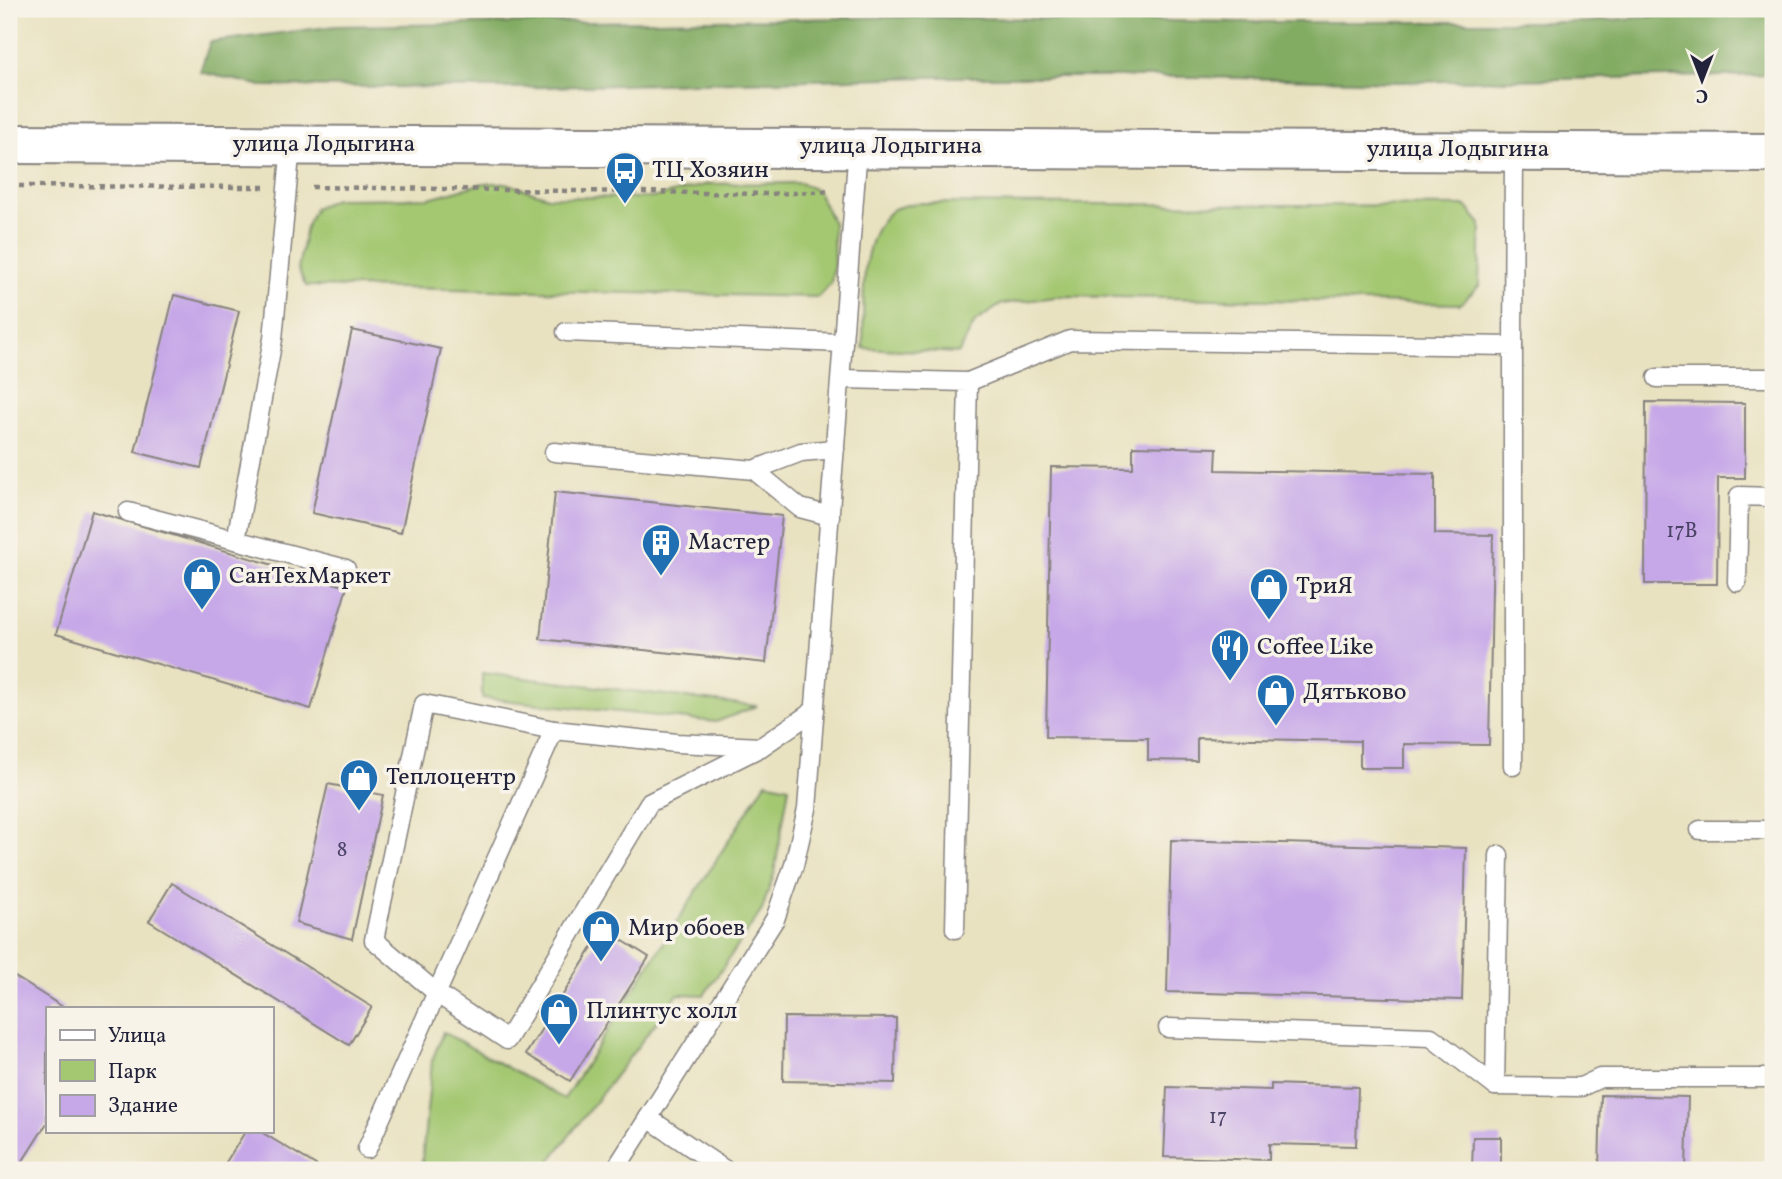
<svg xmlns="http://www.w3.org/2000/svg" width="1782" height="1179" font-family="Vollkorn,serif">
	<rect width="100%" height="100%" fill="#f7f3e8"/>
	<filter id="ink" filterUnits="userSpaceOnUse"><feTurbulence type="fractalNoise" baseFrequency=".0143" numOctaves="2"/><feDisplacementMap in="SourceGraphic" scale="14" xChannelSelector="R" yChannelSelector="G"/><feConvolveMatrix kernelMatrix="1 2 1 2 8 2 1 2 1" color-interpolation-filters="sRGB"/></filter>
	<filter id="wash" filterUnits="userSpaceOnUse"><feTurbulence type="fractalNoise" baseFrequency=".00686" numOctaves="4" result="noise"/><feDisplacementMap in="SourceGraphic" scale="28" xChannelSelector="R" yChannelSelector="G"/><feGaussianBlur stdDeviation="1.57" result="paint"/><feColorMatrix in="noise" values="0 0 0 0 0 0 0 0 0 0 0 0 0 0 0 0 0 1.4 0 .05"/><feComposite in="paint" operator="in"/></filter>
	<g filter="url(#wash)">
		<rect width="100%" height="100%" fill="#e9e2c1"/>
		<g fill="#a4c872" stroke="#637556" stroke-width="2">
			<polygon points="484,183 506,183 548,197 652,198 709,184 800,183 817,190 833,223 834,264 831,283 818,297 306,286 298,269 306,227 315,208 335,199 429,198"/>
			<path d="M917,203L1466,206L1481,224L1479,286L1460,304L1063,296L1002,304L975,322L959,353L863,348C865,307 856,240 891,211C897,206 910,205 917,203Z"/>
			<polygon points="482,673 757,706 716,722 482,698"/>
			<polygon points="766,782 789,787 774,874 762,910 704,995 678,994 543,1170 421,1170 432,1061 443,1032 564,1099"/>
		</g>
		<polygon fill="#83ac64" stroke="#526750" stroke-width="2" points="1773,10 1773,75 1398,82 1198,77 929,77 507,88 262,86 200,72 210,42 336,26 915,17 1239,22 1586,22 1719,11"/>
		<g id="blocks">
			<g fill="#c6a7e8">
				<polygon points="174,295 239,311 201,468 135,452"/>
				<polygon points="352,330 441,349 401,533 312,513"/>
				<polygon points="1646,402 1745,403 1745,478 1718,478 1717,584 1645,584"/>
				<polygon points="1133,446 1217,448 1216,470 1435,474 1435,534 1493,535 1489,745 1404,744 1404,768 1360,768 1360,741 1197,738 1197,761 1148,760 1148,738 1046,737 1051,467 1133,468"/>
				<polygon points="555,492 782,516 766,663 540,639"/>
				<polygon points="92,511 347,587 311,709 56,634"/>
				<polygon points="328,784 383,795 352,939 296,923"/>
				<polygon points="1171,840 1466,848 1462,1000 1167,992"/>
				<polygon points="172,883 372,1007 349,1045 149,921"/>
				<polygon points="604,929 649,957 570,1081 526,1054"/>
				<polygon points="9,973 66,1009 47,1009 47,1123 17,1170 9,1170"/>
				<polygon points="784,1017 896,1018 895,1083 783,1081"/>
				<polygon points="1271,1084 1358,1087 1356,1146 1269,1144 1269,1160 1164,1157 1167,1087 1271,1090"/>
				<polygon points="1601,1095 1688,1097 1686,1170 1599,1170"/>
				<polygon points="245,1132 261,1132 324,1170 221,1170"/>
				<polygon points="1473,1137 1501,1137 1501,1170 1472,1170"/>
			</g>
		</g>
	</g>
	<g filter="url(#ink)">
		<use href="#blocks" fill-opacity="0" stroke="#86827e" stroke-width="2"/>
		<g fill="none" stroke-linecap="round" stroke-linejoin="round">
			<g stroke="#86827e" stroke-width="21">
				<g id="lane">
					<polyline points="566,332 843,343"/>
					<polyline points="1513,346 1514,151"/>
					<polyline points="1657,378 1773,378"/>
					<polyline points="841,379 968,382 955,929"/>
					<polyline points="968,382 1070,340 1513,346 1513,766"/>
					<polyline points="554,452 754,470 801,452 835,449"/>
					<polyline points="754,470 800,508 830,516"/>
					<polyline points="128,512 346,569"/>
					<polyline points="236,540 273,339 291,145"/>
					<polyline points="1737,582 1739,496 1773,497"/>
					<polyline points="554,730 424,704 374,940 439,995 507,1040 649,803 761,747"/>
					<polyline points="1700,830 1773,830"/>
					<polyline points="1168,1028 1431,1037 1495,1086 1581,1087 1600,1078 1773,1078"/>
					<polyline points="1495,1086 1499,855"/>
					<polyline points="648,1118 725,1170"/>
					<polyline points="367,1149 554,730 677,743 761,747 815,710"/>
					<polyline points="615,1170 775,919 794,865 807,809 858,147"/>
				</g>
			</g>
			<g stroke="#86827e" stroke-width="42">
				<polyline id="primary" points="9,144 1773,153"/>
			</g>
			<g stroke="#86827e" stroke-width="4.5" stroke-dasharray="5 5" stroke-linecap="butt">
				<polyline points="9,186 265,187"/>
				<polyline points="312,187 769,194 831,191"/>
			</g>
			<use href="#lane" stroke="#fff" stroke-width="18"/>
			<use href="#primary" stroke="#fff" stroke-width="38"/>
		</g>
	</g>
	<defs>
		<g id="bus-pin" transform="scale(2.0125)"><path d="M0 17L-7.5 6A9.5 9.5 0 1 1 7.5 6Z" fill="#1f6fb2" stroke="#f7f3e8"/><path d="M-5-6H5V4H4V6H2V4H-2V6H-4V4H-5ZM-3.5-4V0h7V-4ZM-3.5 1.2v1.5H-2V1.2ZM2 1.2v1.5H3.5V1.2Z" fill="#fff"/></g>
		<g id="building-pin" transform="scale(2.0125)"><path d="M0 17L-7.5 6A9.5 9.5 0 1 1 7.5 6Z" fill="#1f6fb2" stroke="#f7f3e8"/><path d="M-4-6H4V6H1V3H-1V6H-4ZM-2.5-4.3h1.7v1.8h-1.7ZM.8-4.3h1.7v1.8H.8ZM-2.5-1h1.7V.8h-1.7ZM.8-1h1.7V.8H.8Z" fill="#fff"/></g>
		<g id="shop-pin" transform="scale(2.0125)"><path d="M0 17L-7.5 6A9.5 9.5 0 1 1 7.5 6Z" fill="#1f6fb2" stroke="#f7f3e8"/><path d="M-5-2.5h2.3a2.7 3.5 0 0 1 5.4 0H5L5.5 6h-11ZM-1.5-2.5h3a1.5 2.3 0 0 0-3 0Z" fill="#fff"/></g>
		<g id="restaurant-pin" transform="scale(2.0125)"><path d="M0 17L-7.5 6A9.5 9.5 0 1 1 7.5 6Z" fill="#1f6fb2" stroke="#f7f3e8"/><path d="M-5-6h1v4h1v-4h1v4h1v-4h1v5L-1.5 .5V6h-2V.5L-5-1ZM5-6V6H3V1.5H1.5Q1.5-4 5-6Z" fill="#fff"/></g>
	</defs>
	<g fill-rule="evenodd">
		<use href="#bus-pin" x="625" y="171"/>
		<use href="#building-pin" x="661" y="543"/>
		<use href="#shop-pin" x="202" y="577"/>
		<use href="#shop-pin" x="1269" y="587"/>
		<use href="#restaurant-pin" x="1230" y="648"/>
		<use href="#shop-pin" x="1276" y="693"/>
		<use href="#shop-pin" x="359" y="778"/>
		<use href="#shop-pin" x="601" y="929"/>
		<use href="#shop-pin" x="559" y="1012"/>
	</g>
	<g text-anchor="middle" dominant-baseline="central" stroke-width="7" stroke-linejoin="round" paint-order="stroke">
		<g font-size="21" fill="#4b4366">
			<text x="1682" y="531">17В</text>
			<text x="342" y="850">8</text>
			<text x="1218" y="1117">17</text>
		</g>
		<g font-size="24" fill="#22223b" stroke="#f7f3e8">
			<text x="324" y="145">улица Лодыгина</text>
			<text x="891" y="147">улица Лодыгина</text>
			<text x="1458" y="150">улица Лодыгина</text>
		</g>
		<g font-size="24" fill="#22223b" stroke="#f7f3e8" text-anchor="start">
			<text x="652" y="171">ТЦ Хозяин</text>
			<text x="688" y="543">Мастер</text>
			<text x="229" y="577">СанТехМаркет</text>
			<text x="1296" y="587">ТриЯ</text>
			<text x="1257" y="648">Coffee Like</text>
			<text x="1303" y="693">Дятьково</text>
			<text x="386" y="778">Теплоцентр</text>
			<text x="628" y="929">Мир обоев</text>
			<text x="586" y="1012">Плинтус холл</text>
		</g>
	</g>
	<rect width="1782" height="1179" fill="none" stroke="#f7f3e8" stroke-width="35"/>
	<rect x="46" y="1007" width="228" height="126" fill="#f7f3e8" stroke="#a29fa3" stroke-width="2"/>
	<rect x="60" y="1030" width="35" height="10" fill="#ffffff" stroke="#a29fa3" stroke-width="2"/>
	<text x="108" y="1042" font-size="21" fill="#22223b">Улица</text>
	<rect x="60" y="1060" width="35" height="21" fill="#a4c872" stroke="#a29fa3" stroke-width="2"/>
	<text x="108" y="1078" font-size="21" fill="#22223b">Парк</text>
	<rect x="60" y="1095" width="35" height="21" fill="#c6a7e8" stroke="#a29fa3" stroke-width="2"/>
	<text x="108" y="1112" font-size="21" fill="#22223b">Здание</text>
	<g transform="translate(1702 80) rotate(180)" stroke="#f7f3e8" stroke-width="5" paint-order="stroke">
	<path d="M0-5L12 26L0 18L-12 26Z" fill="#22223b"/>
	<text y="-10" font-size="19" font-weight="bold" text-anchor="middle" fill="#22223b">С</text>
	</g>
</svg>
